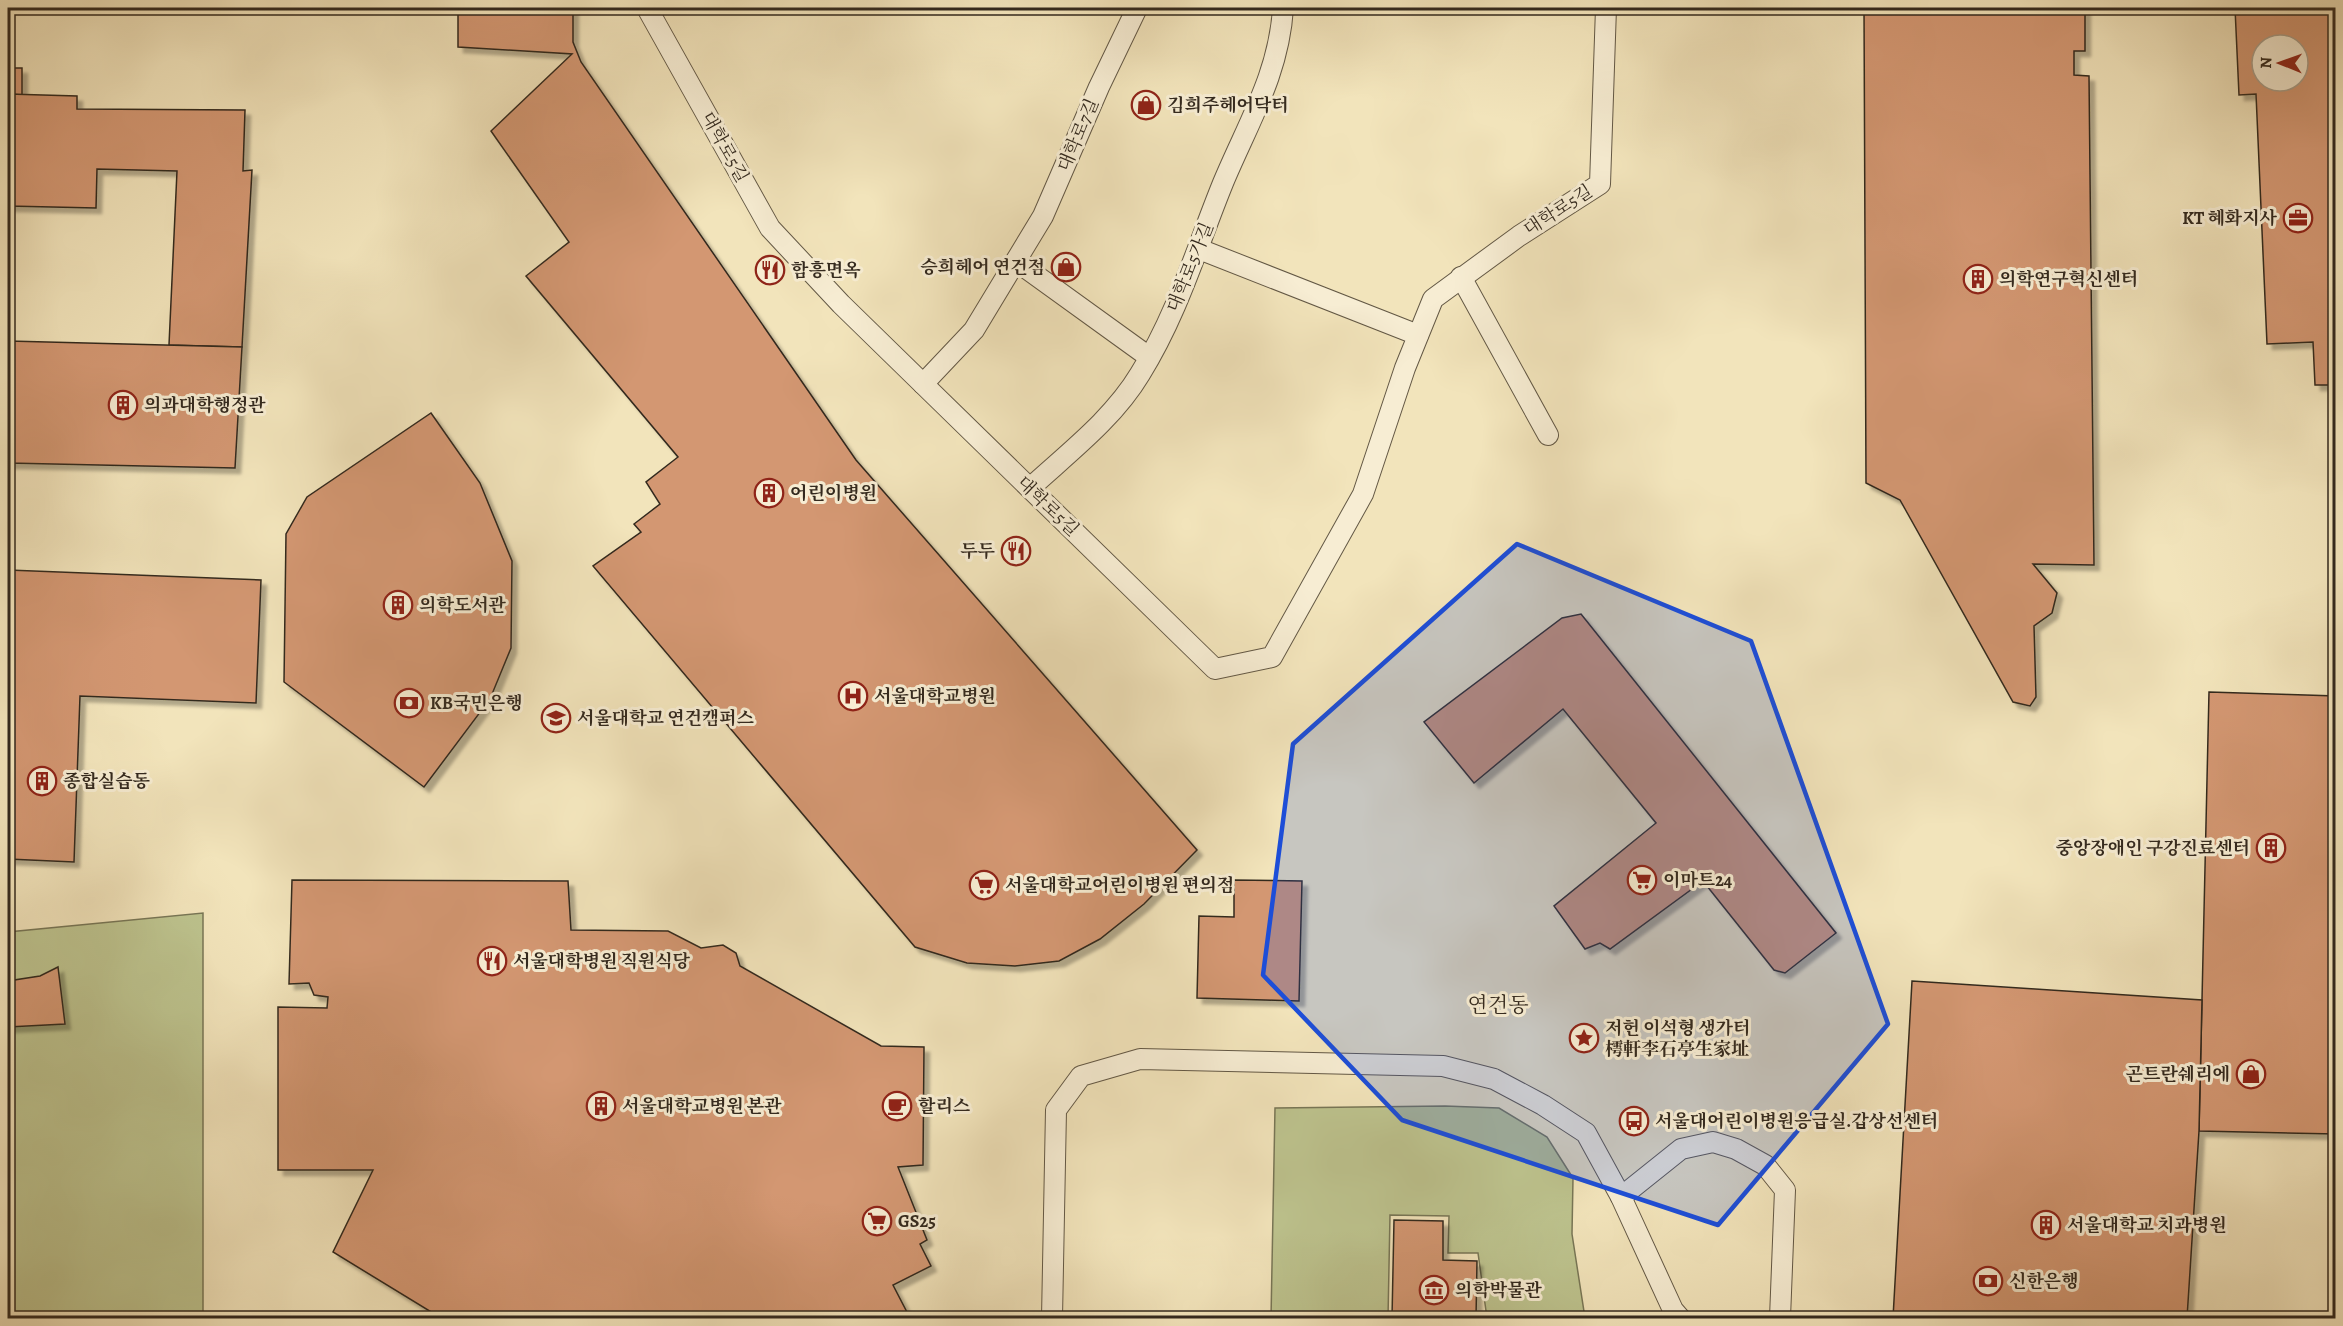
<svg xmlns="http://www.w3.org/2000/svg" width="2343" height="1326" font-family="Alegreya,'Noto Serif KR',serif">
	<defs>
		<filter id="shadow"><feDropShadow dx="5.5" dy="5.5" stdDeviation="1.5" flood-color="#0004"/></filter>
	</defs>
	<rect width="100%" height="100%" fill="#f2e4bb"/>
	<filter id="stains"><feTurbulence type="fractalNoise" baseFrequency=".00333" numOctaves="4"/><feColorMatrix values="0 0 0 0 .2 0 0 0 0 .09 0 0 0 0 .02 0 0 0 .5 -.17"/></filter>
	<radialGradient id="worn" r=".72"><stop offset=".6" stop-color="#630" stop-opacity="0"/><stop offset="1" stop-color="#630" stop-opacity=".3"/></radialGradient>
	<g fill="#bdc38e" stroke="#787656" stroke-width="1.5">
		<polygon points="203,913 203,1318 8,1318 8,932"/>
		<polygon points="1445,1106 1499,1108 1547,1137 1573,1178 1572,1234 1585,1318 1487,1318 1478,1253 1448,1253 1449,1216 1390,1215 1388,1318 1271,1318 1275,1108"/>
	</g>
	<g fill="#d39772" stroke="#33291e" stroke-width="1.5" fill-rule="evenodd" filter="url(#shadow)">
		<polygon points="458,8 573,8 573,42 581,62 856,460 1197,850 1144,904 1100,939 1059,961 1015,966 967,963 915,947 593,566 641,532 634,524 660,504 646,482 678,457 526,276 569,242 491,131 572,54 458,47"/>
		<polygon points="1864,8 2085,8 2085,51 2074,51 2074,75 2089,76 2094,565 2033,564 2057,593 2052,613 2034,626 2036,697 2030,706 2013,702 1900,500 1866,483"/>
		<path d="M2235,8H2336V385H2315L2313,342L2267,344L2256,94L2239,95ZM2262,45H2298V81H2262Z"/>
		<polygon points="8,68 22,68 22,95 8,94"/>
		<polygon points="8,94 77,96 77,109 245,110 243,171 252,170 242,347 169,345 177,171 97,169 96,208 8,206"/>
		<polygon points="8,341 242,347 235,468 8,463"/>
		<polygon points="431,413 480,483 512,561 511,648 490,699 424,787 284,682 286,534 307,497"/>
		<polygon points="8,570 261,580 256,703 80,696 74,862 8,859"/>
		<polygon points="1581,614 1836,933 1785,973 1774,970 1703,881 1610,949 1600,943 1585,949 1554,906 1656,823 1563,709 1474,783 1424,722 1562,618"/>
		<polygon points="2209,692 2336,696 2336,1134 2199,1131"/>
		<polygon points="292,880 568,881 571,930 668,931 701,948 723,945 736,953 740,966 881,1046 924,1047 923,1165 898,1167 927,1240 920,1244 931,1266 893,1285 910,1318 441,1318 333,1252 373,1170 278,1170 278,1007 327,1008 328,997 314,995 309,983 289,984"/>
		<polygon points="1234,880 1302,881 1299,1001 1197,998 1199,916 1234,917"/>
		<polygon points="58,967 65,1024 8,1027 8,981 40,976"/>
		<polygon points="1912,981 2202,1000 2199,1131 2187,1318 1893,1318"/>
		<polygon points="1394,1220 1443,1221 1443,1260 1477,1261 1476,1318 1392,1318"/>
	</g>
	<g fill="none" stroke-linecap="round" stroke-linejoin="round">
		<g stroke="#635845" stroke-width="22">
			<g id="service">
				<polyline points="647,8 770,228 841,304 1215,669 1272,657 1363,494 1405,368 1433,299 1519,236 1600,184 1606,8"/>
				<polyline points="1199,249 1418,335"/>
				<polyline points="1016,261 1149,357"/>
				<polyline points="1461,277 1548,435"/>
				<polyline points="923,384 974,330 1043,216 1099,87 1137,8"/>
				<path d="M1030,488C1068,453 1113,419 1140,374C1177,315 1197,247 1223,183C1248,123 1279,74 1283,8"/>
				<polyline points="1621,1197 1681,1149 1713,1142 1736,1149 1765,1165 1785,1190 1780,1318"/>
				<polyline points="1052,1318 1056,1110 1081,1076 1140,1059 1443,1066 1494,1079 1543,1105 1586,1133 1621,1197 1673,1310 1680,1318"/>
			</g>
		</g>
		<use href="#service" stroke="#f7edd3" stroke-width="20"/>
	</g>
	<path fill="#1d4ed8" fill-opacity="0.2" stroke="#1d4ed8" stroke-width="4.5" stroke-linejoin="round" d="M1517,544L1751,641L1888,1024L1718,1225L1402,1120L1263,975L1293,744Z"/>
	<defs>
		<g id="shop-ring" transform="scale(1.5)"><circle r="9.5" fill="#f7edd3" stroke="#8f2418" stroke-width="1.5"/><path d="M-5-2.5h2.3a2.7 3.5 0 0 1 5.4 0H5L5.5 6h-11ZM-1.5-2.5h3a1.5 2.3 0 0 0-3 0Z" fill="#8f2418"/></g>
		<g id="office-ring" transform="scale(1.5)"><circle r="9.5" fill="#f7edd3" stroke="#8f2418" stroke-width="1.5"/><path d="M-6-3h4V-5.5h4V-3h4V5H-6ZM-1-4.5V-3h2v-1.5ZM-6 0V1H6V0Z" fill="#8f2418"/></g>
		<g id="restaurant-ring" transform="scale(1.5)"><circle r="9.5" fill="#f7edd3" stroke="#8f2418" stroke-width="1.5"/><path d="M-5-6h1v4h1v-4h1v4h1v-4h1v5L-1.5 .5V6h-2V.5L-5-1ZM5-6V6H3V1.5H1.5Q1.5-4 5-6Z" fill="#8f2418"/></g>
		<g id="building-ring" transform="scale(1.5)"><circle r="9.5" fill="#f7edd3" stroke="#8f2418" stroke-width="1.5"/><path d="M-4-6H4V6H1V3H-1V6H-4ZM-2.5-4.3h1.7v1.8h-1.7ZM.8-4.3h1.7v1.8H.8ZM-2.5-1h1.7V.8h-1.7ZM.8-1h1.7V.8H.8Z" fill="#8f2418"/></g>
		<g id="hospital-ring" transform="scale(1.5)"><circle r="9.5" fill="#f7edd3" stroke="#8f2418" stroke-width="1.5"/><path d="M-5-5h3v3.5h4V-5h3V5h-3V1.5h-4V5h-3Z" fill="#8f2418"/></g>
		<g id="bank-ring" transform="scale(1.5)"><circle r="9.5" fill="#f7edd3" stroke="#8f2418" stroke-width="1.5"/><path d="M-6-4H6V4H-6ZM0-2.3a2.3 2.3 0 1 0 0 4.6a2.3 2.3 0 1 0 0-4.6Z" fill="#8f2418"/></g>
		<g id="university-ring" transform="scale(1.5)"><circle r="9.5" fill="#f7edd3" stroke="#8f2418" stroke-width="1.5"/><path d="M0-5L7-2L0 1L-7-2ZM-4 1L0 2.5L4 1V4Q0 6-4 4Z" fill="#8f2418"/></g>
		<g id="supermarket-ring" transform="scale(1.5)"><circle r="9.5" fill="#f7edd3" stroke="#8f2418" stroke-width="1.5"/><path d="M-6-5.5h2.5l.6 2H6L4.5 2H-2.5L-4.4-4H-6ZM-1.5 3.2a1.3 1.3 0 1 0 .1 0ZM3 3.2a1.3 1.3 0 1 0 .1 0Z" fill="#8f2418"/></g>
		<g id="sight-ring" transform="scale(1.5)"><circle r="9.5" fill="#f7edd3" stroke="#8f2418" stroke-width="1.5"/><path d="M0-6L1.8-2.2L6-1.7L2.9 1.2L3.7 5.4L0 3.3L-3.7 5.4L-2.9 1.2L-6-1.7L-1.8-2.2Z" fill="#8f2418"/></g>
		<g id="cafe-ring" transform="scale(1.5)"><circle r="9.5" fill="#f7edd3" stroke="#8f2418" stroke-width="1.5"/><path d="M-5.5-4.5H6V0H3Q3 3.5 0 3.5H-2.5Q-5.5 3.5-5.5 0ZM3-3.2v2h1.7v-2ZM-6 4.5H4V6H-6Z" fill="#8f2418"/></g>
		<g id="bus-ring" transform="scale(1.5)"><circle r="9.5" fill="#f7edd3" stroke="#8f2418" stroke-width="1.5"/><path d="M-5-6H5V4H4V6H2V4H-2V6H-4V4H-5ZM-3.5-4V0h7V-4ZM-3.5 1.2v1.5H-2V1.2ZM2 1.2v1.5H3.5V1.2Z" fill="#8f2418"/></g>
		<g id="museum-ring" transform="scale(1.5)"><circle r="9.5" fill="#f7edd3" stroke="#8f2418" stroke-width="1.5"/><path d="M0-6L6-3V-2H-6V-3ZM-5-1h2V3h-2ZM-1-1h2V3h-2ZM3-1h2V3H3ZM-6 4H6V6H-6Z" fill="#8f2418"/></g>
	</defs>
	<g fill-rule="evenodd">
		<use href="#shop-ring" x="1146" y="105"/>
		<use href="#office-ring" x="2298" y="218"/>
		<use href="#shop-ring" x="1066" y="267"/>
		<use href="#restaurant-ring" x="770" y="270"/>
		<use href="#building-ring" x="1978" y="279"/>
		<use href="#building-ring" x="123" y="405"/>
		<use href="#building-ring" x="769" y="493"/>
		<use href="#restaurant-ring" x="1016" y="551"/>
		<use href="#building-ring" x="398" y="605"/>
		<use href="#hospital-ring" x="853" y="696"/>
		<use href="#bank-ring" x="409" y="703"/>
		<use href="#university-ring" x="556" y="718"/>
		<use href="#building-ring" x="42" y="781"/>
		<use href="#building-ring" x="2271" y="848"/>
		<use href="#supermarket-ring" x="1642" y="880"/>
		<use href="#supermarket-ring" x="984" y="885"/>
		<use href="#restaurant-ring" x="492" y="961"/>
		<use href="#sight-ring" x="1584" y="1038"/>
		<use href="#shop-ring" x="2251" y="1074"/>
		<use href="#building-ring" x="601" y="1106"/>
		<use href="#cafe-ring" x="897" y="1106"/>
		<use href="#bus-ring" x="1634" y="1121"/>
		<use href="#supermarket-ring" x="877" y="1221"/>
		<use href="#building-ring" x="2046" y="1225"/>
		<use href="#bank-ring" x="1988" y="1281"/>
		<use href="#museum-ring" x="1434" y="1290"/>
	</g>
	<g text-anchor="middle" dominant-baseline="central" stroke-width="6" stroke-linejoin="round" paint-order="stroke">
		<g font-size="18" font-weight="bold" fill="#33291e" stroke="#f7edd3" text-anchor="start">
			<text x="1167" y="105">김희주헤어닥터</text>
			<text x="2277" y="218" text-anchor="end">KT 혜화지사</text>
			<text x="1045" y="267" text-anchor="end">승희헤어 연건점</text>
			<text x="791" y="270">함흥면옥</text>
			<text x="1999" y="279">의학연구혁신센터</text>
			<text x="144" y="405">의과대학행정관</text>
			<text x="790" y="493">어린이병원</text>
			<text x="995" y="551" text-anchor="end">두두</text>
			<text x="419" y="605">의학도서관</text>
			<text x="874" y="696">서울대학교병원</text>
			<text x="430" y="703">KB국민은행</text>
			<text x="577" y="718">서울대학교 연건캠퍼스</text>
			<text x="63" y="781">종합실습동</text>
			<text x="2250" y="848" text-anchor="end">중앙장애인 구강진료센터</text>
			<text x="1663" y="880">이마트24</text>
			<text x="1005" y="885">서울대학교어린이병원 편의점</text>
			<text x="513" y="961">서울대학병원 직원식당</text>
			<text x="1605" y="1028">저헌 이석형 생가터<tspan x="1605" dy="21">樗軒李石亭生家址</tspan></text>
			<text x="2230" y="1074" text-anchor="end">곤트란쉐리에</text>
			<text x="622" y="1106">서울대학교병원 본관</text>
			<text x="918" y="1106">할리스</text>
			<text x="1655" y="1121">서울대어린이병원응급실.갑상선센터</text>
			<text x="898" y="1221">GS25</text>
			<text x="2067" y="1225">서울대학교 치과병원</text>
			<text x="2009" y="1281">신한은행</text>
			<text x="1455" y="1290">의학박물관</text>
		</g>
		<g font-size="18" fill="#33291e" stroke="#f7edd3">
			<text transform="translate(1078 135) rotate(-67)">대학로7길</text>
			<text transform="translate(725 147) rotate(61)">대학로5길</text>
			<text transform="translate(1558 210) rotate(-33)">대학로5길</text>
			<text transform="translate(1190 267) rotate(-68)">대학로5가길</text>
			<text transform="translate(1048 506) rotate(44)">대학로5길</text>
		</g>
		<g font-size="21" fill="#33291e" stroke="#f7edd3">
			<text x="1498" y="1005">연건동</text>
		</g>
	</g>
	<rect width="2343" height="1326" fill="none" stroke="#f2e4bb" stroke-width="30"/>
	<rect x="9" y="9" width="2325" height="1308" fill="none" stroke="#33291e" stroke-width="3"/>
	<rect x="15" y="15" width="2313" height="1296" fill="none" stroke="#33291e" stroke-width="1.5"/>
	<g transform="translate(2280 63) rotate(271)"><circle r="28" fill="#f7edd3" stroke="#a99f8b" stroke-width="1.5"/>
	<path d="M0-4.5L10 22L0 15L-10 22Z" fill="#8f2418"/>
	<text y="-9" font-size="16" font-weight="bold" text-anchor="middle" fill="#33291e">N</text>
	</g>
	<rect width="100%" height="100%" filter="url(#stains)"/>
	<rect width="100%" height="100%" fill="url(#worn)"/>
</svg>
